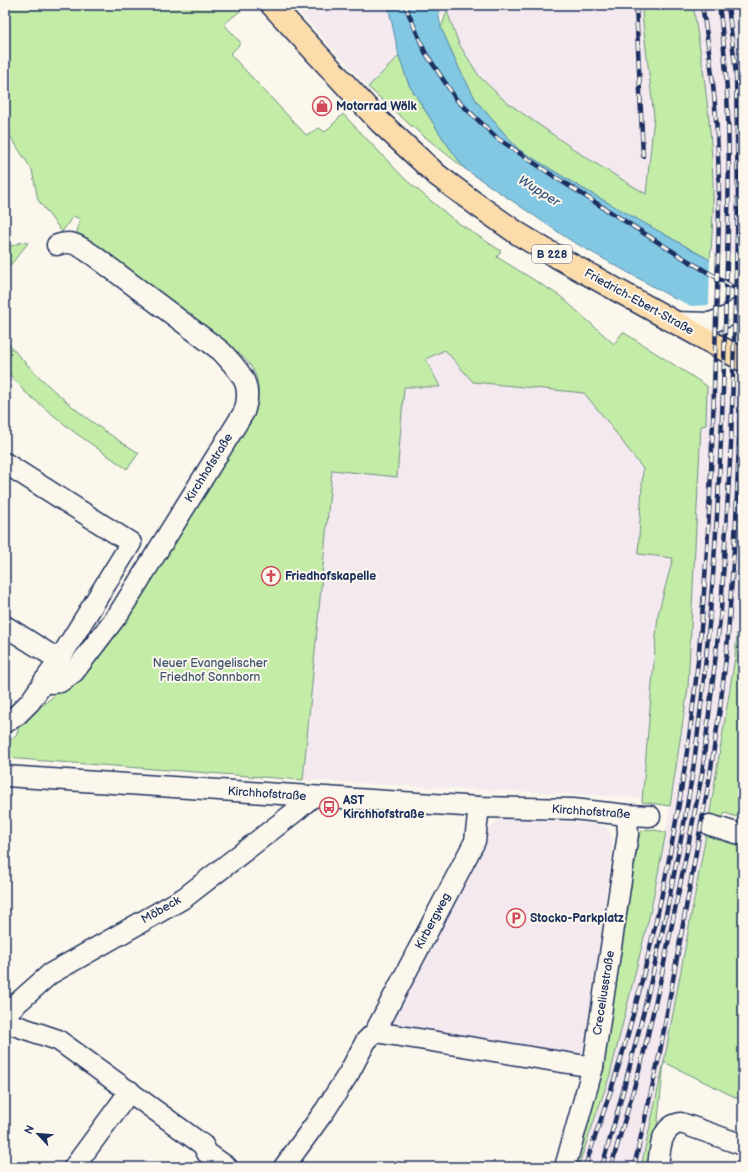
<svg xmlns="http://www.w3.org/2000/svg" width="748" height="1172" font-family="'Balsamiq Sans',sans-serif">
	<rect width="100%" height="100%" fill="#fbf7ec"/>
	<filter id="ink" filterUnits="userSpaceOnUse"><feTurbulence type="fractalNoise" baseFrequency=".025" numOctaves="2"/><feDisplacementMap in="SourceGraphic" scale="8" xChannelSelector="R" yChannelSelector="G"/><feConvolveMatrix kernelMatrix="1 2 1 2 8 2 1 2 1" color-interpolation-filters="sRGB"/></filter>
	<g filter="url(#ink)">
		<g fill="#f4e9ef">
			<polygon points="293,5 643,5 642,14 654,117 646,195 585,157 505,101 479,76 459,44 447,11 368,87"/>
			<polygon points="693,5 743,5 743,254 711,253 713,198 712,149 700,48"/>
			<polygon points="446,350 473,382 584,393 607,421 643,469 638,554 673,558 658,614 643,798 303,780 332,470 397,477 404,387 439,386 426,359"/>
			<polygon points="707,386 743,389 743,569 735,657 695,892 664,1062 641,1167 578,1167 610,1075 651,909 666,832 688,688 701,426 706,425"/>
			<polygon points="509,818 597,824 606,828 611,834 613,844 584,1050 579,1056 395,1030 389,1023 389,1019 488,831 497,821"/>
		</g>
		<g fill="#c3eca7" stroke="#6f8e82">
			<path d="M5,5H243L245,7L224,24L241,43L230,54L306,135L319,128L325,132L343,114L406,180L454,220L501,251L497,257L560,296L614,344L623,332L707,386L706,425L701,426L688,688L670,806L642,802L658,614L673,558L638,554L643,469L607,421L584,393L473,382L445,350L426,359L440,387H404L397,477L332,470L303,780L5,758V744L17,734L19,725L80,674L253,412C260,397 260,380 251,366C247,360 240,355 235,350L76,236L80,219L73,216L62,232L38,200L32,170L5,128Z"/>
			<path d="M643,5H693C707,89 719,175 710,260L580,187L518,149L477,102L460,70L441,28L447,11L459,44L479,76L505,101L585,157L646,194L654,117L642,14Z"/>
			<polygon points="399,56 409,85 444,140 465,169 409,124 368,87"/>
			<polygon points="22,242 28,243 5,272 5,248"/>
			<path d="M5,340C43,385 88,423 139,453L127,469L74,432L25,392L5,369Z"/>
			<polygon points="743,569 743,819 725,813 712,838 743,847 743,1101 664,1062 658,1120 649,1167 641,1167 664,1062 708,824 735,657"/>
			<polygon points="647,829 666,832 651,909 610,1075 578,1167 574,1167 585,1136 600,1072 635,847 641,832"/>
		</g>
		<polygon fill="#82c8e3" stroke="#598bae" points="388,5 437,5 441,28 460,70 477,102 518,149 580,187 710,260 743,337 570,240 465,169 444,140 409,85 399,56"/>
		<polygon fill="#fbf7ec" points="710,257 743,277 743,339 676,301 677,299 691,306 709,305"/>
		<g fill="none" stroke-linecap="round" stroke-linejoin="round">
			<g stroke="#1b2f5e" stroke-width="23">
				<g id="minor">
					<polyline points="675,322 710,323 731,315 743,305"/>
					<polyline points="5,463 131,543 59,660 30,702 17,715 5,723"/>
					<polyline points="5,626 59,660"/>
					<path d="M44,681L51,683L60,682L74,672L119,613L244,412C254,383 239,371 221,351L93,255C80,247 73,239 57,245"/>
					<polyline points="5,776 479,807 573,809 627,815 650,816"/>
					<polyline points="710,825 743,835"/>
					<polyline points="5,1014 50,974 184,898 296,811 312,797"/>
					<polyline points="5,1022 58,1040 203,1145 207,1153 227,1167"/>
					<polyline points="375,1032 593,1067"/>
					<polyline points="74,1167 130,1091"/>
					<polyline points="284,1167 326,1109 349,1073 366,1041 375,1032 475,841 479,807"/>
					<polyline points="565,1167 593,1067 628,834 627,815"/>
					<path d="M658,1167C660,1150 660,1126 681,1123L743,1145"/>
				</g>
			</g>
			<g stroke="#1b2f5e" stroke-width="25">
				<polyline id="major" points="272,5 380,122 437,175 476,204 517,233 552,254 743,360"/>
			</g>
			<use href="#minor" stroke="#fbf7ec" stroke-width="20"/>
			<use href="#major" stroke="#fcdcab" stroke-width="22"/>
			<g stroke="#1b2f5e" stroke-width="4.5">
				<g id="rail">
					<polyline points="405,5 425,52 456,99 497,138 555,177 680,256 743,293"/>
					<polyline points="636,5 643,156"/>
					<polyline points="740,5 743,44"/>
					<path d="M585,1167C597,1130 611,1092 622,1055C648,964 670,865 684,772C705,635 711,497 715,359C716,306 719,252 719,199C719,135 713,68 702,5"/>
					<path d="M602,1167C630,1069 656,970 675,869C682,836 688,803 693,770C713,624 721,477 725,329C728,221 734,112 719,5"/>
					<polyline points="611,1167 642,1060 661,978 689,841 702,774 721,610 731,445 738,200 736,74 728,5"/>
					<polyline points="634,1167 659,1057 710,775 720,708 727,649 736,521 743,332"/>
				</g>
			</g>
			<use href="#rail" stroke="#fbf7ec" stroke-width="3" stroke-dasharray="9" stroke-linecap="butt"/>
		</g>
	</g>
	<defs>
		<g id="shop-ring" transform="scale(1)"><circle r="9.5" fill="#fbf7ec" stroke="#d1495b" stroke-width="1.5"/><path d="M-5-2.5h2.3a2.7 3.5 0 0 1 5.4 0H5L5.5 6h-11ZM-1.5-2.5h3a1.5 2.3 0 0 0-3 0Z" fill="#d1495b"/></g>
		<g id="church-ring" transform="scale(1)"><circle r="9.5" fill="#fbf7ec" stroke="#d1495b" stroke-width="1.5"/><path d="M-1.2-6h2.4v3.5h3.3v2.4h-3.3V6h-2.4V-.1h-3.3v-2.4h3.3Z" fill="#d1495b"/></g>
		<g id="bus-ring" transform="scale(1)"><circle r="9.5" fill="#fbf7ec" stroke="#d1495b" stroke-width="1.5"/><path d="M-5-6H5V4H4V6H2V4H-2V6H-4V4H-5ZM-3.5-4V0h7V-4ZM-3.5 1.2v1.5H-2V1.2ZM2 1.2v1.5H3.5V1.2Z" fill="#d1495b"/></g>
		<g id="parking-ring" transform="scale(1)"><circle r="9.5" fill="#fbf7ec" stroke="#d1495b" stroke-width="1.5"/><path d="M-3.5-5.5H1a3.5 3.5 0 0 1 0 7H-1V5.5H-3.5ZM-1-3.4V-.6H.8a1.4 1.4 0 0 0 0-2.8Z" fill="#d1495b"/></g>
	</defs>
	<g fill-rule="evenodd">
		<use href="#shop-ring" x="322" y="106"/>
		<use href="#church-ring" x="271" y="576"/>
		<use href="#bus-ring" x="329" y="807"/>
		<use href="#parking-ring" x="516" y="918"/>
	</g>
	<g text-anchor="middle" dominant-baseline="central" stroke-width="4" stroke-linejoin="round" paint-order="stroke">
		<rect fill="#fbf7ec" stroke="#5e6b89" stroke-width="1" x="532" y="245" width="40" height="18" rx="3"/>
		<g font-size="11" font-weight="bold" fill="#1b2f5e">
			<text x="552" y="254">B 228</text>
		</g>
		<g font-size="12" font-weight="bold" fill="#1b2f5e" stroke="#fbf7ec" text-anchor="start">
			<text x="336" y="106">Motorrad Wölk</text>
			<text x="285" y="576">Friedhofskapelle</text>
			<text x="343" y="800">AST<tspan x="343" dy="14">Kirchhofstraße</tspan></text>
			<text x="530" y="918">Stocko-Parkplatz</text>
		</g>
		<g font-size="12" fill="#1b2f5e" stroke="#fbf7ec">
			<text transform="translate(639 302) rotate(29)">Friedrich-Ebert-Straße</text>
			<text transform="translate(209 468) rotate(-58)">Kirchhofstraße</text>
			<text transform="translate(267 794) rotate(4)">Kirchhofstraße</text>
			<text transform="translate(591 812) rotate(4)">Kirchhofstraße</text>
			<text transform="translate(161 910) rotate(-30)">Möbeck</text>
			<text transform="translate(433 921) rotate(-62)">Kirbergweg</text>
			<text transform="translate(604 993) rotate(-81)">Creceliusstraße</text>
		</g>
		<g font-size="12" fill="#3d556d" stroke="#fbf7ec">
			<text x="210" y="663">Neuer Evangelischer<tspan x="210" dy="14">Friedhof Sonnborn</tspan></text>
		</g>
		<g font-size="13" font-style="italic" fill="#35557f" stroke="#fbf7ec">
			<text transform="translate(539 191) rotate(32)">Wupper</text>
		</g>
	</g>
	<rect width="748" height="1172" fill="none" stroke="#fbf7ec" stroke-width="20"/>
	<rect x="10" y="10" width="728" height="1152" fill="none" stroke="#1b2f5e" stroke-width="1.5" filter="url(#ink)"/>
	<g transform="translate(38 1134) rotate(296)" stroke="#fbf7ec" stroke-width="3" paint-order="stroke">
	<path d="M0-3L7 15L0 10L-7 15Z" fill="#1b2f5e"/>
	<text y="-6" font-size="11" font-weight="bold" text-anchor="middle" fill="#1b2f5e">N</text>
	</g>
</svg>
